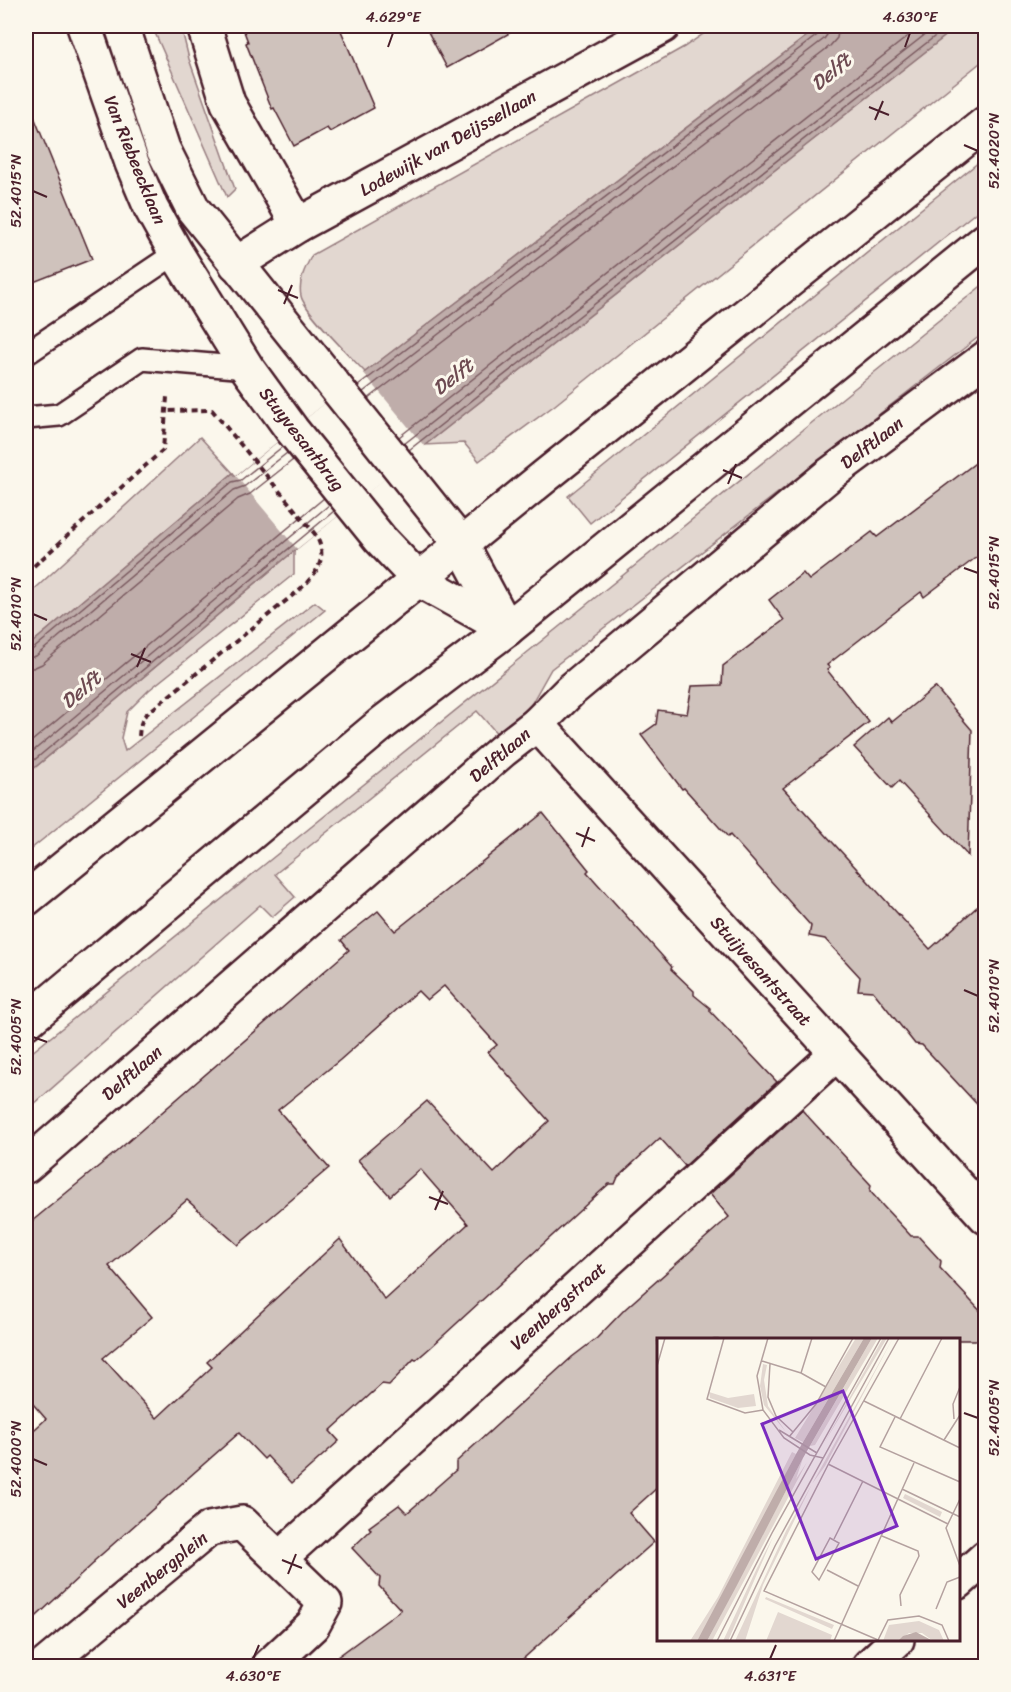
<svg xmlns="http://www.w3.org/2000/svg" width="1011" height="1692" font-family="Sriracha,sans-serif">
	<rect width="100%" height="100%" fill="#fbf7ec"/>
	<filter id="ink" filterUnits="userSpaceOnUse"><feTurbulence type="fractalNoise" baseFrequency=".0167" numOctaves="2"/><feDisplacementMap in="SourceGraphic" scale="12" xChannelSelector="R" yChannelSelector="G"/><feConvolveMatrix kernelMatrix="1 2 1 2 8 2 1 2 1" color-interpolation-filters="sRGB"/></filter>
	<g filter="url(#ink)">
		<g fill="#e2d7d0" stroke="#967b7e" stroke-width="1.5">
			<polygon points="152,26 181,26 189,59 235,189 227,197"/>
			<path d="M715,26H820L365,372C352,358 304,311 301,296C298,281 305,268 312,255L684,47Z"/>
			<polygon points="958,26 985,26 985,59 555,405 479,461 464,443 425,445"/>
			<polygon points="985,157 985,205 590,523 568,496"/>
			<polygon points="985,283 985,332 551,669 529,708 500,737 477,711 275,874 295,897 272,917 260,905 26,1111 26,1057"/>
			<polygon points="200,437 233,473 26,648 26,597"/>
			<polygon points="294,551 294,574 149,690 127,712 121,738 125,751 315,602 325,610 26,853 26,775"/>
		</g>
		<polygon fill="#bfadaa" stroke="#907477" stroke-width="1.5" points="820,26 958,26 425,445 294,551 26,775 26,648 233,473 236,476 365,372"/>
		<polygon fill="#fbf7ec" points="363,372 425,447 297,549 236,476"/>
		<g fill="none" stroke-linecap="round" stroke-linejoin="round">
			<g stroke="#79585e" stroke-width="1.5">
				<polyline points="358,386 820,33 823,26"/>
				<polyline points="363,392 824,39 829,32 830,26"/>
				<polyline points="368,399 830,46 837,38 839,26"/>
				<polyline points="399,437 921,26"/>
				<polyline points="404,444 936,26"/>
				<polyline points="409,450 948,26"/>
				<polyline points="26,652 32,650 232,482 241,480 282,447"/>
				<polyline points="26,659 36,656 234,490 245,486 287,453"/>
				<polyline points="26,668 33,668 42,664 238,499 250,494 293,460"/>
				<polyline points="26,746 324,498"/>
				<polyline points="26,757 329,505"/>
				<polyline points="26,767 334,511"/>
			</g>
		</g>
		<g fill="#cfc2bc" stroke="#4a1f2b" stroke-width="1.5" fill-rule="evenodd">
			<polygon points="242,26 339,26 374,108 330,132 327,128 294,146 274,108 272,109 246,43 248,42"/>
			<polygon points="425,26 522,26 447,68"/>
			<polygon points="26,97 92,259 26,285"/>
			<polygon points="986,455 986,550 924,597 921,592 827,665 830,668 827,670 869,722 783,788 930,949 986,899 986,1114 922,1045 915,1044 873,991 858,990 860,977 825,939 809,936 811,926 730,835 728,837 684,788 682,789 641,735 656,724 658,710 687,714 692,686 722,685 723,666 784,620 769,600 803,573 809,580 872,532 877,537"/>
			<polygon points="935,687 972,730 968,856 899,781 892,788 854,747 888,717 892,722"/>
			<path d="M543,813L589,870L587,872L672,967L671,969L694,991V995L710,1008V1011L777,1082L685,1166L660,1138L618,1177L615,1184H609L601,1191L431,1347L416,1360L414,1359L389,1385L382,1384L330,1431L339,1441L292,1483L267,1456L264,1459L239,1433L94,1561V1563L26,1626V1437L46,1419L26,1396V1226L116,1152L349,950L341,940L378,911L395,931ZM444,986L497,1045L488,1052L549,1121L494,1173L427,1101L358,1160L390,1196L420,1169L468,1224L385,1300L340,1239L207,1362L212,1367L157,1418L103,1358L152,1317L109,1266L187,1200L238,1245L329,1168L278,1110L340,1060L418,991L427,1000Z"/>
			<polygon points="802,1110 871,1185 870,1191 883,1206 911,1236 918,1236 941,1261 940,1268 986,1317 986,1340 658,1340 658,1487 629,1513 654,1542 515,1666 325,1666 401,1610 379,1586 380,1578 352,1548 371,1530 369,1527 399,1505 407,1513 456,1470 456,1462 572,1357 597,1338 625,1309 729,1217 710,1194"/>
		</g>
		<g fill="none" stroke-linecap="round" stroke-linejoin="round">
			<g stroke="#4a1f2b" stroke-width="26">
				<g id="service">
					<polyline points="26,354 176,253"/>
					<polyline points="26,418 59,415 142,359 247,368"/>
				</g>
			</g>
			<g stroke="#4a1f2b" stroke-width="38">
				<g id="minor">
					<polyline points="204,26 228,103 298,225"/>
					<polyline points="236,264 298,225 663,26"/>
					<polyline points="537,724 986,1217"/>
					<polyline points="26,1166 502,751 537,724 570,691 829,475 986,358"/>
					<polyline points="280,1558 836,1054"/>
					<polyline points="958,1582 986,1557"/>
					<polyline points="44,1666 209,1529 242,1523 325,1603 313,1625 269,1666"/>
					<polyline points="869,1666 897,1640"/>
				</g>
			</g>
			<g stroke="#4a1f2b" stroke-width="38">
				<g id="tertiary">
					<polyline points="84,26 132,163 151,208 176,253 247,368 292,430 380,539 419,580 507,629"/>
					<polyline points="122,26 163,149 193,209 462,545 507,629"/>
				</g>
			</g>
			<g stroke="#4a1f2b" stroke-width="38">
				<g id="primary">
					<polyline points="26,899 544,477 986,123"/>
					<polyline points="26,1022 384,722 507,629 986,240"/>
				</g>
			</g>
			<g stroke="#4a1f2b" stroke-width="4" stroke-dasharray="6 4.5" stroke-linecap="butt">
				<polyline points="26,573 163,450 167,397"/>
				<path d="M139,736L140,726L144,716L298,591C316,575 330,558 315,534L212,410L166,411"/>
			</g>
			<use href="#service" stroke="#fbf7ec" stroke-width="21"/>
			<use href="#minor" stroke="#fbf7ec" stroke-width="33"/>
			<use href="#tertiary" stroke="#fbf7ec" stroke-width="33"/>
			<use href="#primary" stroke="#fbf7ec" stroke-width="33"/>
		</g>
	</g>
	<path fill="none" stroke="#4a1f2b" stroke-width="2" d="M388,47L393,33M905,47L910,33M869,107L889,115M875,120L883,101M964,145L978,151M33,191L47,197M278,290L298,298M284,304L292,285M723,470L742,478M728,484L736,464M964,568L978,573M33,614L47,620M131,654L151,662M137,667L145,648M576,833L595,841M582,847L589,827M964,990L978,996M33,1037L47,1042M429,1197L448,1204M435,1210L443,1191M964,1413L978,1418M33,1459L47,1465M282,1560L302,1568M288,1574L296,1554M253,1659L259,1645M770,1659L776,1645"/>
	<g text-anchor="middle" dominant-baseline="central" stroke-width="6" stroke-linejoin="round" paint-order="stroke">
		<g font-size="18" fill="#4a1f2b" stroke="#fbf7ec">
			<text transform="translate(448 143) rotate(-29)">Lodewijk van Deijssellaan</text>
			<text transform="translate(135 160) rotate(68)">Van Riebeecklaan</text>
			<text transform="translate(302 439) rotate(52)">Stuyvesantbrug</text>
			<text transform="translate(872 443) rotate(-37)">Delftlaan</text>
			<text transform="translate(500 755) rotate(-40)">Delftlaan</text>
			<text transform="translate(761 971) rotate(48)">Stuijvesantstraat</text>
			<text transform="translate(132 1073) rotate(-41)">Delftlaan</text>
			<text transform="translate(558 1306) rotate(-42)">Veenbergstraat</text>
			<text transform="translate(162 1570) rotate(-39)">Veenbergplein</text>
		</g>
		<g font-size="20" font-style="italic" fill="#6d4a51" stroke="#fbf7ec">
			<text transform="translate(831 72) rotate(-40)">Delft</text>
			<text transform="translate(453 377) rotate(-38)">Delft</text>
			<text transform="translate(81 690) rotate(-41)">Delft</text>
		</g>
	</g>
	<g transform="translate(657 1338)">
		<rect width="303" height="303" fill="#fbf7ec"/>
		<path d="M199,0H207L146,104L138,100ZM215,0H221L158,107L153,108ZM226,0H230L166,107ZM236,0L168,128L155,146L106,247L88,303H78L129,193ZM106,26L110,27L107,42L111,68L129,94L107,67L103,48ZM52,54L71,60L97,56L99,68L81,70L53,60ZM135,114L139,116L73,246L40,303H33L61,259ZM146,120L139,141L150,124L55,303H50ZM248,156L285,174L283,179L246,160ZM116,199L71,303H66L100,230ZM109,259L177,287L175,291L108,261ZM121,274L175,297L173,303H109ZM262,283L282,292L287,303H276L265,295H252L241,303H226L232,287Z" fill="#e2d7d0"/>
		<path d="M207,0H215L146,120L79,249L50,303H40L139,116ZM259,294L276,303H241L246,298Z" fill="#bfadaa"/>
		<path fill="none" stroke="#b4a19f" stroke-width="1.5" d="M67,0L50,61L88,75L106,72M111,0L100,38L106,72L127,100L153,117L166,120M242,0L173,123L107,253L221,302L231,282L262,278L285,287L292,303M105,23L144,35L169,49M113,26L111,59L119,78L136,94M0,28L8,0M144,35L155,0M207,63L303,110M238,79L223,109L303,144M243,81L285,0M297,81L296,66L303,49M122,92L160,115M132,99L159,66L196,0M287,102L303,77M171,126L291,186M245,151L303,179M303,161L289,190L303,228M225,198L261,213L262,218L243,257L244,268M173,200L182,205L162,242L155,234ZM177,201L206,143M170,232L201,248M279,271L290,244L303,239M60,303L115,195L224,0M73,303L118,208L232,0M177,303L257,125"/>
		<path fill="#7b2cbf" fill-opacity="0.15" stroke="#7b2cbf" stroke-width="3" d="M186,53L240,188L159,221L105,86Z"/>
		<rect width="303" height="303" fill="none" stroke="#4a1f2b" stroke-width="3"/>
	</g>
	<rect width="1011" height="1692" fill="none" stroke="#fbf7ec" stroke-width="66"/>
	<rect x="33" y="33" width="945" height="1626" fill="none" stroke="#4a1f2b" stroke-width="2"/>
	<g font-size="15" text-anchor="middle" fill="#4a1f2b">
		<text x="393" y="22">4.629°E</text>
		<text x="910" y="22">4.630°E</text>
		<text transform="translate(994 151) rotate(-90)" y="5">52.4020°N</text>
		<text transform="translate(16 191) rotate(-90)" y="5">52.4015°N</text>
		<text transform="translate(994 573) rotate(-90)" y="5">52.4015°N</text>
		<text transform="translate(16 614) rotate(-90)" y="5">52.4010°N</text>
		<text transform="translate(994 996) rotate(-90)" y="5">52.4010°N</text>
		<text transform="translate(16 1037) rotate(-90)" y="5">52.4005°N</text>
		<text transform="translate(994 1418) rotate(-90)" y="5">52.4005°N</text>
		<text transform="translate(16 1459) rotate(-90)" y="5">52.4000°N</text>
		<text x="253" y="1681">4.630°E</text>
		<text x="770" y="1681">4.631°E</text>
	</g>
</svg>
